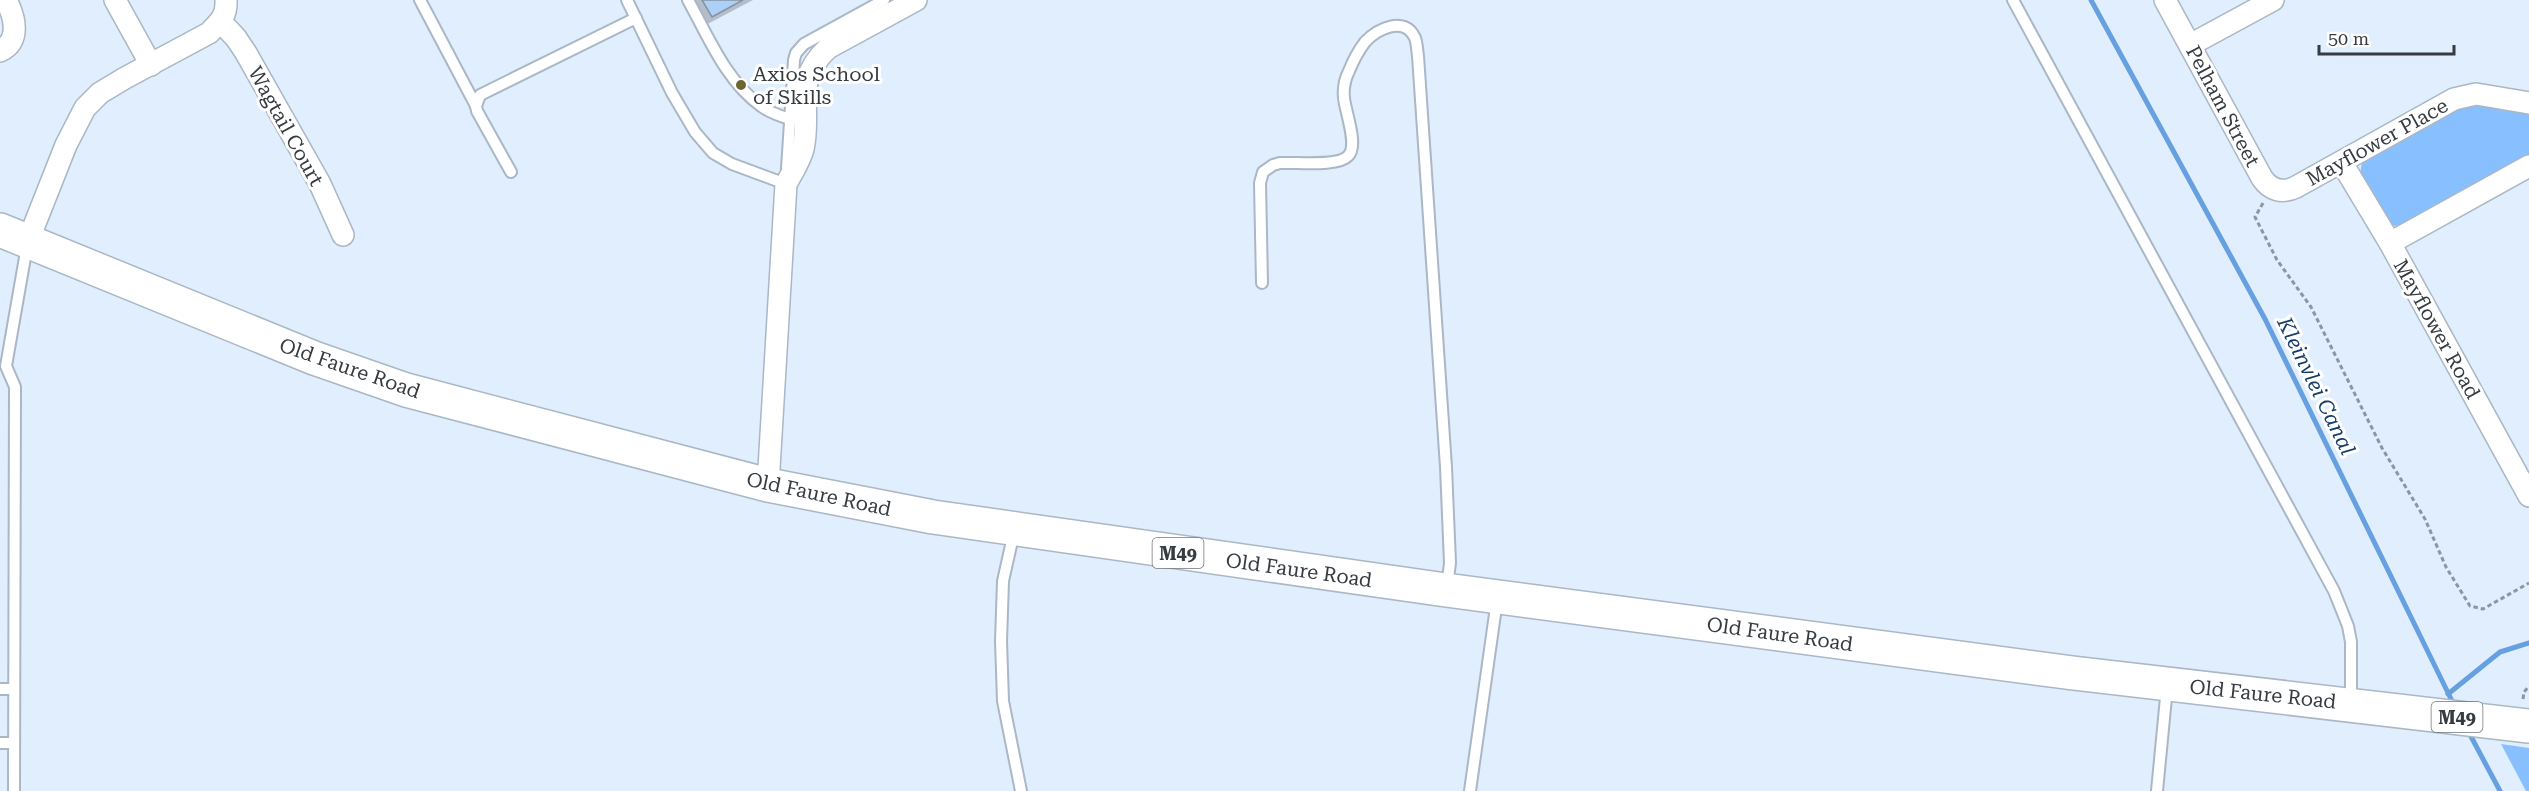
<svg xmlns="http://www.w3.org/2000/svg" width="2529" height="791" font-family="'Roboto Serif',serif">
	<rect width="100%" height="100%" fill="#e1eefd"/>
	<g fill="#87bfff">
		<path d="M2464,103L2529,111V160L2401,228L2389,224C2379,208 2353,180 2363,161Z"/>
		<polygon points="2501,744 2529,748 2529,791 2526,791"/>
	</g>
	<polygon fill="#0003" points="689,0 753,0 700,28"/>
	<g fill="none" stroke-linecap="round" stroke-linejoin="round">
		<g stroke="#66a0e0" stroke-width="5">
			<polyline points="2091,0 2265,319 2454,705"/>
			<polyline points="2448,694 2500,652 2529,643"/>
			<polyline points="2467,729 2500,791"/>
		</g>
	</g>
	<polygon fill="#add0f8" stroke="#8792a0" stroke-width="1.5" points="702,0 743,0 712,17"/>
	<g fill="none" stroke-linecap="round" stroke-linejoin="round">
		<g stroke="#aab7c5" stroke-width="14">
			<g id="service">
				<polyline points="420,0 476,106"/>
				<polyline points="627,0 672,93 695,132 713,153 732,164 786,184 794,60 796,53 804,44 884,0"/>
				<path d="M688,0C708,36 726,81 761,106C769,112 780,116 790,119"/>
				<polyline points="2013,0 2334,591 2348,626 2351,642 2351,701"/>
				<polyline points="511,172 477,111 476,106 480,95 636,18"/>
				<path d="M1262,283L1260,183L1263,172L1273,165L1280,163C1296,162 1338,167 1348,156C1359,146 1345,111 1344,98C1343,89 1345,79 1349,71C1353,61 1359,50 1365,42C1377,29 1405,15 1415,38C1417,43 1417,50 1418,56L1446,467L1450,563L1447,587"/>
				<polyline points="1014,532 1003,581 1001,641 1003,701 1021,791"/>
				<polyline points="0,689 14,689"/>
				<polyline points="0,743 14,743"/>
				<polyline points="14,791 15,387 6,366 27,246"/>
				<polyline points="1470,791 1497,600"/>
				<polyline points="2157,791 2167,687"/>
			</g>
		</g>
		<g stroke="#aab7c5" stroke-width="24">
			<g id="minor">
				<polyline points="115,0 151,65"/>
				<path d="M2165,0L2262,178C2270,190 2282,194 2296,187L2454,99L2476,94L2529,103"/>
				<polyline points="221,22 236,38 246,53 320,184 343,235"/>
				<polyline points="2190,45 2273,0"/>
				<path d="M0,51C21,41 15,17 6,0"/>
				<polyline points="2342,163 2390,243 2529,496"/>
				<path d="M28,241L66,145L85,108L100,93L125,78L209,33C220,22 227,16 226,0"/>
				<polyline points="2390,243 2529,166"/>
				<path d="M768,485L786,184C792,173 800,161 803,149C812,109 792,81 828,48L916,0"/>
			</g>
		</g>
		<g stroke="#aab7c5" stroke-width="36">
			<polyline id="primary" points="0,230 314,358 406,390 768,485 933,517 1446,590 2073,673 2529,726"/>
		</g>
		<g stroke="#8d96a0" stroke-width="3" stroke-dasharray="4.5 3" stroke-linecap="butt">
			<polyline points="2263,203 2255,217 2277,260 2311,307 2382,448 2425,519 2446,567 2470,606 2483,609 2529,583"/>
			<polyline points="2523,699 2524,692 2529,686"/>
		</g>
		<use href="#service" stroke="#fff" stroke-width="10"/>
		<use href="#minor" stroke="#fff" stroke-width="21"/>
		<use href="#primary" stroke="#fff" stroke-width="33"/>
	</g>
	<circle fill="#6d6633" stroke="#fff" stroke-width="2" cx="741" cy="85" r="6"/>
	<g text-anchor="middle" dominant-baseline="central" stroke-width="6" stroke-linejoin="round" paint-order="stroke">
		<g fill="#fff" stroke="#727679" stroke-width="1.5">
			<rect x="1152.5" y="538" width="51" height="30" rx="4.5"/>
			<rect x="2431.5" y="702" width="51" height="30" rx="4.5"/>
		</g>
		<g font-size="18" font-weight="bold" fill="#363b40">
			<text x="1178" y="553">M49</text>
			<text x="2457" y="717">M49</text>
		</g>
		<g font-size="20" fill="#363b40" stroke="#fff" text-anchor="start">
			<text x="753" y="74">Axios School<tspan x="753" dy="23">of Skills</tspan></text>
		</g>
		<g font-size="20" fill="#363b40" stroke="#fff">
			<text transform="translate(2223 106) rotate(62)">Pelham Street</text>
			<text transform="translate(286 126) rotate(61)">Wagtail Court</text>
			<text transform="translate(2377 142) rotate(-29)">Mayflower Place</text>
			<text transform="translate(2437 329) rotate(61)">Mayflower Road</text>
			<text transform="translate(350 368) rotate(19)">Old Faure Road</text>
			<text transform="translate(819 494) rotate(12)">Old Faure Road</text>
			<text transform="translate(1299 570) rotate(8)">Old Faure Road</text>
			<text transform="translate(1780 634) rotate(8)">Old Faure Road</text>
			<text transform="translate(2263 694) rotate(6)">Old Faure Road</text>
		</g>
		<g font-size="21" font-style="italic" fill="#153d68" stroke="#fff">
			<text transform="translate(2316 386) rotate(64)">Kleinvlei Canal</text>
		</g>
	</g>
	<path d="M2319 45v9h135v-9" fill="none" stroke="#363b40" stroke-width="3"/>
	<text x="2328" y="45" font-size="18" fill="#363b40" stroke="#ffffff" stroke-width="4.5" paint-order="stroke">50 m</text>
</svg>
